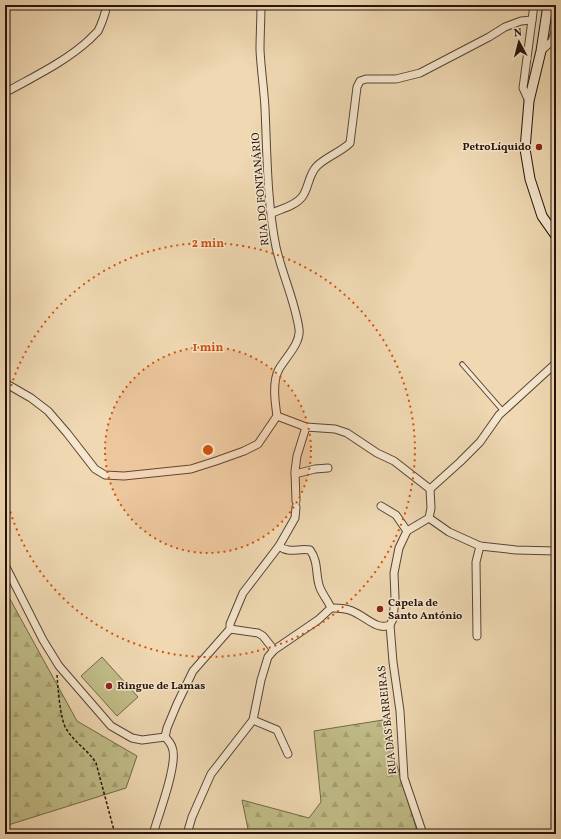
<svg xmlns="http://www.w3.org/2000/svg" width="561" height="839" font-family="Vollkorn,serif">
	<defs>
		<pattern id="forest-firs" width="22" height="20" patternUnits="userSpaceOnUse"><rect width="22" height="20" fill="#c0bc87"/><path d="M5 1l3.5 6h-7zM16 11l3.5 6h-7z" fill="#a5a173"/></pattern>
	</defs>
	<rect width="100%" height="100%" fill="#efd8b2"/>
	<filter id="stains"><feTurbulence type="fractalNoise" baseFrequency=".005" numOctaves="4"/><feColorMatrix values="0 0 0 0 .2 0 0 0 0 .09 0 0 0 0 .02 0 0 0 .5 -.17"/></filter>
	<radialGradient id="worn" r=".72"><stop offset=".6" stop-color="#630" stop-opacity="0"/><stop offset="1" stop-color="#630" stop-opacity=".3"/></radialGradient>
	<polygon fill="#c0bc87" stroke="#726849" points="102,657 138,697 117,716 81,676"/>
	<g fill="url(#forest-firs)" stroke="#726849">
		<polygon points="5,590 77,721 137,756 126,788 5,826"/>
		<polygon points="383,720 418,834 249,834 242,800 309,818 321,802 314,731"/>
	</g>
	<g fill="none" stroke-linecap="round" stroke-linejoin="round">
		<g stroke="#584435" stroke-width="5.5">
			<polyline id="service" points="462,364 503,411"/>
		</g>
		<g stroke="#584435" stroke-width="9">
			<g id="minor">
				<polyline points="541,51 552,41 556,29"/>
				<path d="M5,91L10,90C37,75 66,61 89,40C92,37 95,34 98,31C102,23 105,14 107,5"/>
				<polyline points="529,101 523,88 534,5"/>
				<path d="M272,213C281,209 295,206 302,197C309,188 308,175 317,166C326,157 341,152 350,143L357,87L360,81L366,79H396L420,73L489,37L505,27L521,21L532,20"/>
				<path d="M5,383L31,398L48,411L67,433L95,469L105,475L124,476L191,469L216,461L244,451L258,444L277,416C275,402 272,382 279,369C286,357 301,343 299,329C295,301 282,274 276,247C267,203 267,152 265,108C264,89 261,70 260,50C260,35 261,20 261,5"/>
				<polyline points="277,416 306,427 335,429 347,433 377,453 394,461 430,489"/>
				<polyline points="295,474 315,469 328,468"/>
				<polyline points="430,489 460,462 480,442 499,415 556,363"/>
				<polyline points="296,501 295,471 297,456 306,427"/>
				<polyline points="381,506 396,515 407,531"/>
				<polyline points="429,518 449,532 480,546 516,550 556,551"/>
				<path d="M279,546C289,554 298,548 310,550C319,562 315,575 320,588C323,595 328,601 331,608"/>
				<polyline points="5,565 43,640 59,666 111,726 132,738 142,740 165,737"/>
				<polyline points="390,625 393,662 400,711 404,778 423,834"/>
				<polyline points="230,629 258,633 263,636 274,650"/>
				<polyline points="477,636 476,562 480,546"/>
				<polyline points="253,720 277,730 288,754"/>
				<path d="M153,834C158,816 179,762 172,747C171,744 168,740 165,737L167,728L177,704L193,671L230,629V624L243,593L279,546L295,518L296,507"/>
				<path d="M187,834L192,817L211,774L253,720L261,680L268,657L274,650L318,620L331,608H333C339,608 347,609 352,611C365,616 377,631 390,625L393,619L395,598L394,573L399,548L407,531L429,518L431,508L430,489"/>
			</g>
		</g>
		<g stroke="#25130b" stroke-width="11">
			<polyline id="secondary" points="548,5 541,51 529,101 525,149 530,179 542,216 556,236"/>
		</g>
		<path stroke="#25130b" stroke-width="1.5" stroke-dasharray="3 2" stroke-linecap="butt" d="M57,675C58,688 60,721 67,730C75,743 88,750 96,763L115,834"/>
		<use href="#service" stroke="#f5e6cd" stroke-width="3.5"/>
		<use href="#minor" stroke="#f5e6cd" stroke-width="7"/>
		<use href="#secondary" stroke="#f5e6cd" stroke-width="9"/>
	</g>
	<circle cx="208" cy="450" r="103" fill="#d4520c" fill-opacity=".12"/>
	<g fill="none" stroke="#d4520c" stroke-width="2" stroke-dasharray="2 4">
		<circle cx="208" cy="450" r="103"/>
		<path d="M5 409A207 207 0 1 1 5 491"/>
	</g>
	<g fill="#8f2418" stroke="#f5e6cd" stroke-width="1.5">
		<circle cx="539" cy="147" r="4"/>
		<circle cx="380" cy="609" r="4"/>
		<circle cx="109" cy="686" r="4"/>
	</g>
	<g text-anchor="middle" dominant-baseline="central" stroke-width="3" stroke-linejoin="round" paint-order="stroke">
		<g font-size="11" font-weight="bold" fill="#25130b" stroke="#f5e6cd" text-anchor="start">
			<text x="531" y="147" text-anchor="end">PetroLíquido</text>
			<text x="388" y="603">Capela de<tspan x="388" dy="13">Santo António</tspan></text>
			<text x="117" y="686">Ringue de Lamas</text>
		</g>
		<g font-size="11" fill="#25130b" stroke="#f5e6cd">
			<text transform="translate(261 189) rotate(-95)">RUA DO FONTANÁRIO</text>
			<text transform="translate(388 720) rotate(-96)">RUA DAS BARREIRAS</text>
		</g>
	</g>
	<circle cx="208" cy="450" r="6" fill="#d4520c" stroke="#f5e6cd" stroke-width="2"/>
	<g font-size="12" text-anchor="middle" font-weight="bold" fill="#d4520c" stroke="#f5e6cd" stroke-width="3" stroke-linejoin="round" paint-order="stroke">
		<text x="208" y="247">2 min</text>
		<text x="208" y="351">1 min</text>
	</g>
	<rect width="561" height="839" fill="none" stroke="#efd8b2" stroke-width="20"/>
	<rect x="6" y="6" width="549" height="827" fill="none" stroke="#25130b" stroke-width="2"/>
	<rect x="10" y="10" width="541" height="819" fill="none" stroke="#25130b"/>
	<g transform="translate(519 42) rotate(353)" stroke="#f5e6cd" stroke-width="3" paint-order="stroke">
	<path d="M0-3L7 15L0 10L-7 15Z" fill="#25130b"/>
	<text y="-6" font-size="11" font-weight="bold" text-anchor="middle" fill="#25130b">N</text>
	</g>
	<rect width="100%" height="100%" filter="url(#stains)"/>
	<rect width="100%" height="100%" fill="url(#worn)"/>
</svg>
